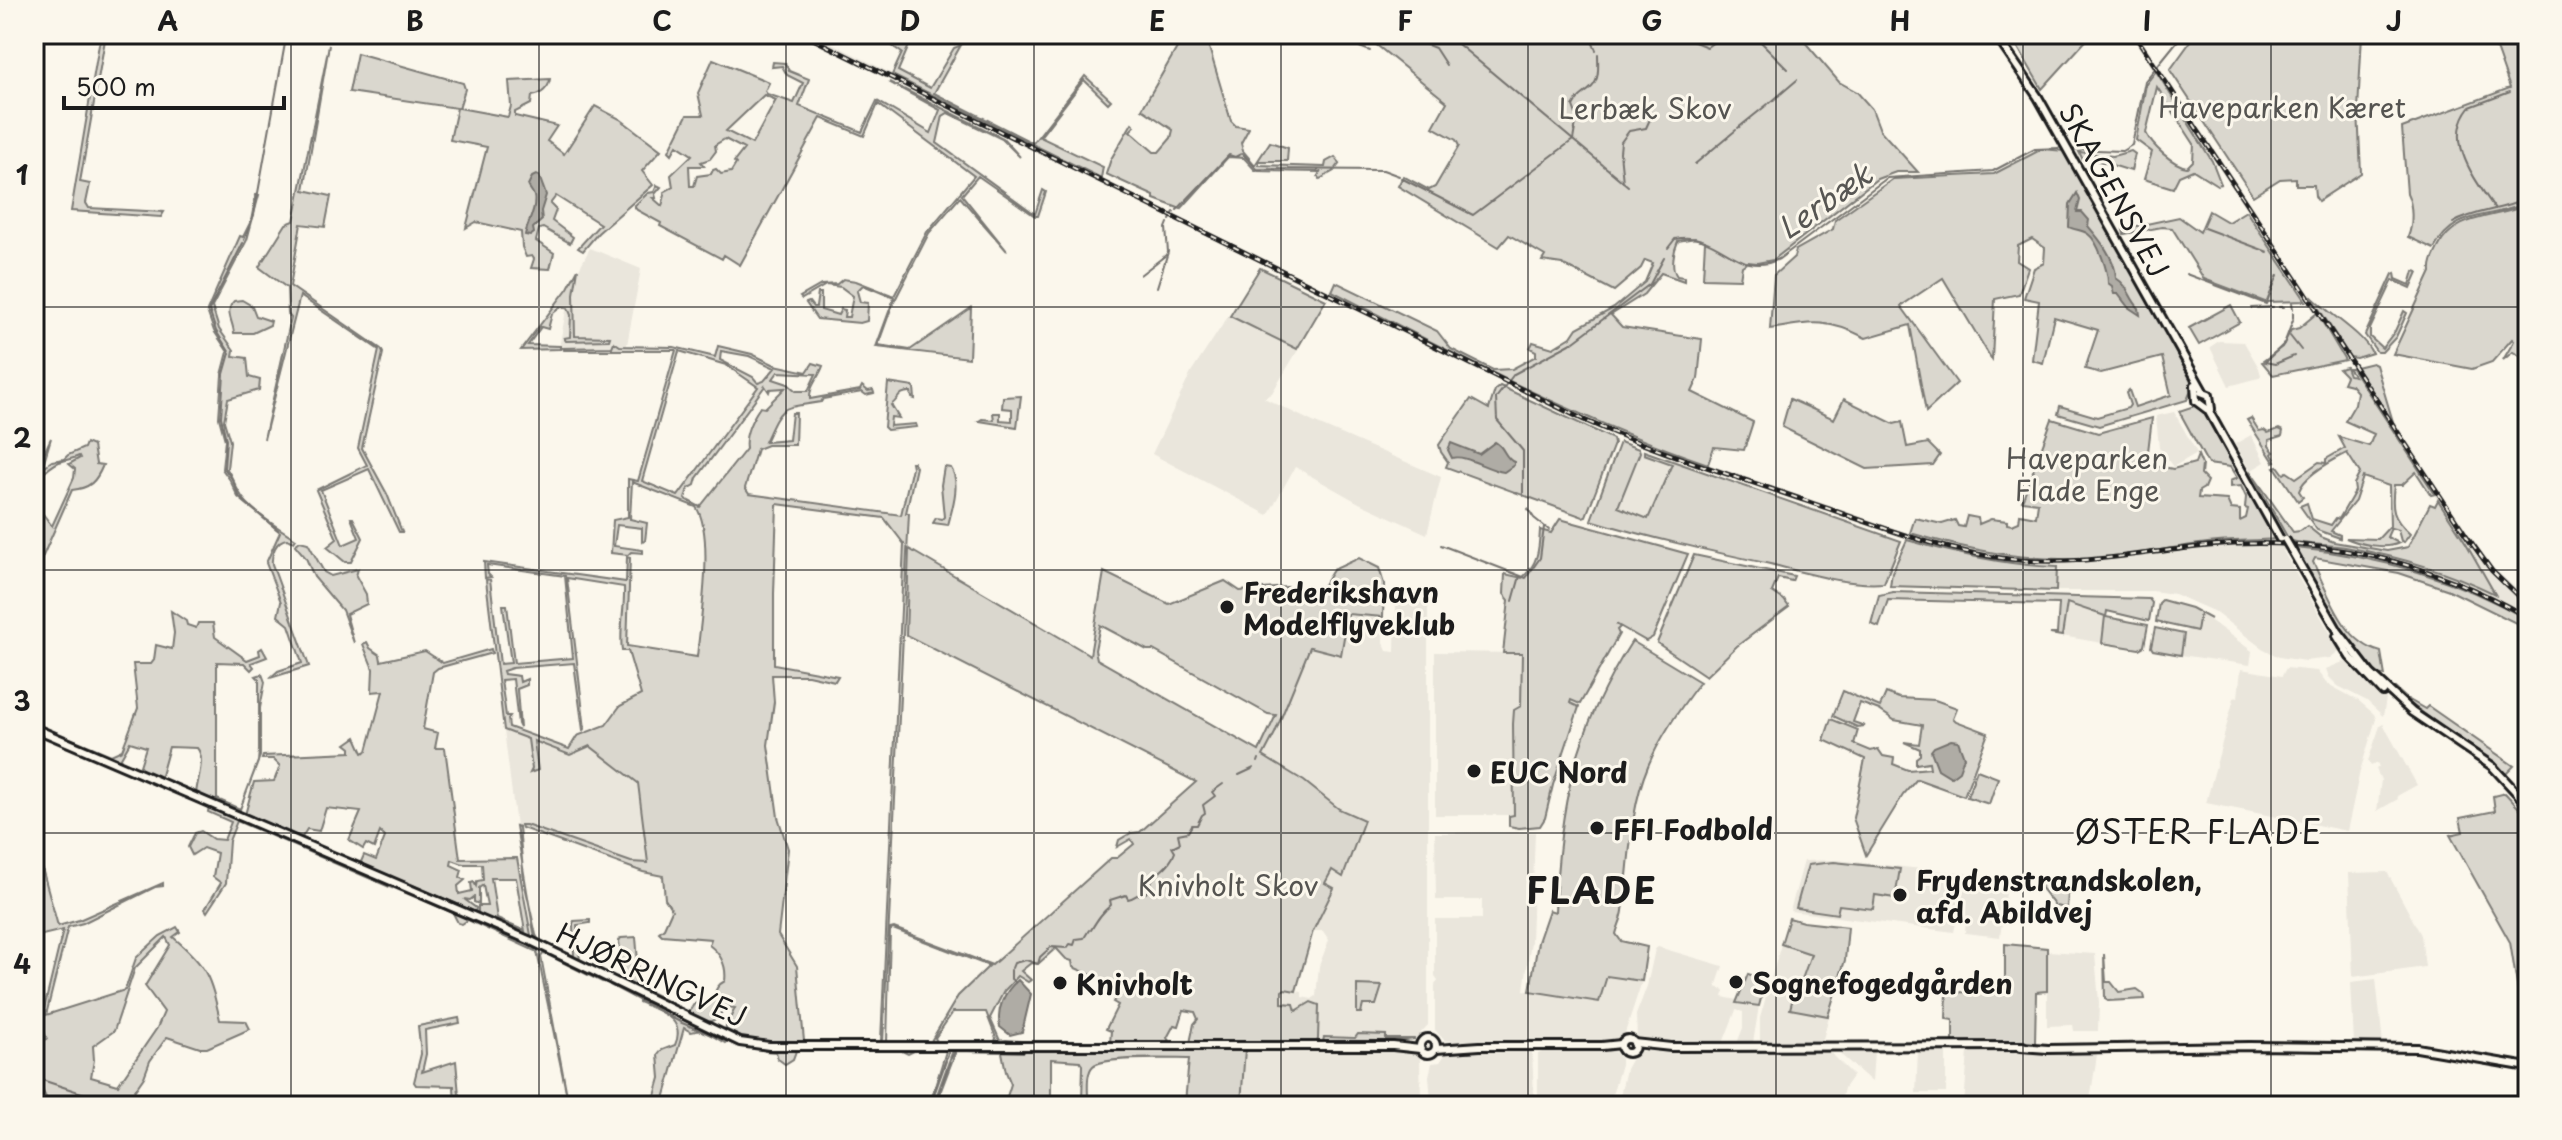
<svg xmlns="http://www.w3.org/2000/svg" width="2562" height="1140" font-family="'Playpen Sans',sans-serif">
	<rect width="100%" height="100%" fill="#fbf7ec"/>
	<filter id="ink" filterUnits="userSpaceOnUse"><feTurbulence type="fractalNoise" baseFrequency=".0125" numOctaves="2"/><feDisplacementMap in="SourceGraphic" scale="16" xChannelSelector="R" yChannelSelector="G"/><feConvolveMatrix kernelMatrix="1 2 1 2 8 2 1 2 1" color-interpolation-filters="sRGB"/></filter>
	<g filter="url(#ink)">
		<g fill="#eae6dc">
			<polygon points="800,34 814,34 1032,145 1585,418 1641,441 1902,531 1903,533 1996,554 2289,540 2341,547 2402,560 2454,576 2494,593 2466,543 2350,367 2356,366 2467,534 2489,564 2528,600 2528,620 2488,598 2430,574 2373,559 2297,548 2295,551 2283,551 2340,650 2330,658 2305,661 2279,657 2262,648 2213,611 2174,594 2152,591 2056,591 2057,567 1994,562 1958,555 1907,540 1907,537 1903,536 1901,537 1640,446 1583,422"/>
			<polygon points="2130,34 2138,34 2156,62 2155,65 2160,68 2352,358 2346,359"/>
			<polygon points="590,248 641,269 626,350 559,348 571,284"/>
			<polygon points="1229,315 1298,350 1272,393 1264,398 1313,422 1441,477 1427,534 1359,503 1295,467 1268,515 1152,454 1191,373"/>
			<polygon points="2219,341 2244,342 2259,368 2261,375 2259,378 2229,386 2210,347"/>
			<polygon points="2174,412 2197,453 2173,467 2159,447 2156,416"/>
			<polygon points="2251,435 2265,462 2250,471 2235,444"/>
			<polygon points="1639,449 1644,451 1644,454 1672,464 1648,519 1617,507"/>
			<polygon points="1396,601 1428,601 1428,1025 1415,1039 1385,1039 1386,1035 1324,1038 1325,1043 1316,1043 1318,1039 1311,1003 1296,1012 1290,1005 1280,1001 1284,989 1302,992 1302,997 1312,999 1316,996 1319,966 1329,940 1323,931 1313,931 1334,889 1324,883 1332,870 1344,877 1339,809 1304,781 1263,756 1275,732 1310,647 1340,654 1348,614 1383,617 1383,642 1387,651 1395,652"/>
			<polygon points="2067,603 2106,616 2102,643 2062,636"/>
			<polygon points="2200,613 2252,651 2250,665 2181,655 2184,634"/>
			<polygon points="1435,652 1522,653 1521,707 1514,711 1513,815 1435,815"/>
			<polygon points="2343,662 2350,663 2386,699 2383,716 2367,701 2338,686 2329,677 2326,669"/>
			<polygon points="2286,668 2317,671 2326,683 2359,701 2374,714 2376,719 2360,771 2347,831 2206,803 2234,698 2238,697 2241,669 2282,676"/>
			<polygon points="2383,724 2417,785 2397,796 2398,799 2377,811 2381,780 2376,769 2379,767 2377,763 2371,766 2368,761 2380,726"/>
			<polygon points="504,730 528,739 533,773 534,741 570,754 590,746 639,783 648,863 631,862 526,825 522,825 522,828 516,826"/>
			<polygon points="1535,832 1531,941 1524,990 1598,1002 1607,976 1642,981 1625,1033 1615,1041 1587,1043 1445,1041 1435,1030 1435,985 1438,980 1435,976 1435,919 1482,919 1482,900 1436,900 1435,833"/>
			<polygon points="1836,860 2008,878 2000,937 1965,933 1966,918 1957,918 1954,932 1790,911 1804,861"/>
			<polygon points="2387,872 2421,935 2425,967 2353,977 2349,873"/>
			<polygon points="1781,944 1811,954 1800,986 1796,987 1790,1009 1829,1016 1822,1043 1760,1043 1760,1018"/>
			<polygon points="1658,947 1723,966 1716,987 1725,990 1723,997 1737,1000 1737,1004 1759,1006 1753,1043 1737,1043 1743,1028 1743,1012 1736,1010 1723,1043 1652,1043 1637,1039 1636,1015 1647,986 1655,949"/>
			<polygon points="2047,951 2095,954 2099,1003 2098,1031 2074,1031 2073,1025 2047,1026"/>
			<polygon points="2376,979 2383,1044 2354,1044 2351,982"/>
			<polygon points="1245,1049 1412,1051 1420,1058 1421,1098 1415,1101 1374,1102 1372,1106 1253,1106 1241,1104"/>
			<polygon points="1453,1050 1532,1052 1534,1095 1530,1099 1531,1103 1538,1103 1538,1054 1546,1050 1614,1051 1621,1059 1621,1064 1609,1106 1506,1106 1506,1103 1498,1101 1431,1101 1429,1076 1432,1063 1440,1062 1446,1053"/>
			<polygon points="1652,1050 1822,1050 1832,1054 1853,1075 1844,1088 1840,1106 1618,1105 1626,1069 1631,1060 1641,1051"/>
			<polygon points="1841,1050 1874,1050 1872,1082 1840,1054"/>
			<polygon points="1918,1051 1946,1051 1946,1093 1916,1093"/>
			<polygon points="1968,1051 2092,1051 2097,1055 2089,1106 1964,1106"/>
		</g>
		<g fill="#dad7ce" stroke="#7b7a75" stroke-width="2" fill-rule="evenodd">
			<polygon points="103,34 106,34 80,182 90,184 86,203 89,208 164,212 161,217 71,211 99,44"/>
			<polygon points="886,34 914,34 898,71 930,88 954,48 961,45 934,93 1033,143 1085,76 1111,100 1108,103 1084,80 1040,137 1103,167 1101,178 892,75 902,53 883,39"/>
			<polygon points="1185,34 1205,34 1231,121 1236,126 1249,128 1241,143 1243,151 1255,165 1270,142 1288,148 1287,161 1259,161 1259,165 1325,167 1326,162 1335,157 1340,163 1334,171 1320,179 1318,176 1320,172 1256,171 1244,158 1228,157 1181,209 1154,199 1154,196 1106,174 1111,159 1132,123 1135,126 1130,131 1154,152 1159,152 1171,138 1173,130 1142,109"/>
			<path d="M1363,34H1798L1839,82L1857,92L1872,109L1880,130L1918,172H1896L1877,179L1773,260L1757,263L1748,262L1742,266L1740,279L1703,278L1705,241L1695,238L1678,241C1674,250 1670,267 1677,276L1684,277V281L1661,273L1644,294L1611,315L1622,327L1702,339L1698,379L1692,392L1753,422L1744,450L1714,447L1708,464C1577,420 1455,354 1332,291L1336,282L1437,331L1451,349L1493,370L1512,369L1536,356V351L1530,348L1533,342L1553,348L1571,337L1577,328L1614,308L1645,282L1653,263L1645,260L1641,268L1614,291L1562,264L1542,261L1545,256L1509,235L1499,247L1398,186L1403,176L1429,190L1435,187L1459,146L1456,140L1433,127L1447,102Z"/>
			<polygon points="2010,34 2092,34 2042,89"/>
			<polygon points="2196,34 2362,34 2358,110 2361,173 2318,201 2315,196 2314,185 2296,185 2296,178 2280,179 2253,196 2170,70"/>
			<path d="M2491,34H2509L2528,85V202C2492,221 2456,207 2434,249L2408,237C2413,225 2413,205 2407,193L2402,128L2510,88Z"/>
			<polygon points="329,45 304,190 331,196 325,227 301,224 290,286 381,349 383,353 362,448 387,494 402,532 399,532 369,469 321,490 343,545 359,538 351,518 353,518 363,538 351,562 345,562 327,547 337,539 316,490 367,465 358,448 379,350 300,296 264,439 291,318 288,314 287,288 259,267 286,224 294,221"/>
			<path d="M357,53L463,83L465,89L459,108L508,117L511,106L509,81L550,79C549,88 541,95 532,96L531,104L515,112V116L557,126L547,141L564,154L595,106L620,119L661,150L642,171L653,185L598,233L583,251L578,248L600,224L556,196L550,204L556,210L552,221L573,237L570,243L543,228L539,229L536,241L554,253L550,269L531,268L534,259L532,256L526,257L522,247L521,232L476,222L466,228L487,147L450,140L457,108L349,92Z"/>
			<path d="M713,59L764,80L769,83L765,91L767,94L794,103L803,83L787,75L782,66L772,67L773,62L785,63L789,71L809,79L799,106L862,132L877,101L931,133L940,110L889,82L1003,138L1020,157L1002,139L948,113L943,116L937,143L1035,214L1043,190L1046,192L1038,216H1035L978,176L962,195L1007,251L960,197L929,233L892,306L878,345L910,350L971,308L969,358L876,347L894,298L863,285L857,291L860,302L868,303L867,321L860,323L817,319L806,303L809,302L813,307H816L818,293H821V310L838,315L841,309L845,310L844,317H849L853,296L841,287L826,285L802,299L800,297L821,285L837,284L843,279L856,281L894,296L927,232L974,176L878,104L864,136L821,118L740,265L724,255L722,259L660,226L661,223L637,210L634,206L648,193L654,192L657,185L661,187L655,194L656,198H653L662,206L665,195L664,192L673,187L671,175L692,155L677,145L672,154L669,151L687,115H703L698,93ZM764,95L776,100L752,144L726,131ZM725,139L744,149L734,162L736,164L731,172L721,174L716,169L713,170L711,174L697,176L694,186H690L689,166H704L701,162L710,159L716,151L715,145Z"/>
			<path d="M2156,71L2212,161L2221,184L2217,185L2193,170L2179,176L2173,188L2144,179L2152,152L2136,140L2146,84ZM2157,87L2194,144L2193,161L2187,167C2173,165 2152,146 2146,133Z"/>
			<path d="M2042,149L2065,151L2179,353L2193,386L2187,400L2099,426L2058,414L2060,406L2097,417L2128,408L2130,405L2126,393L2129,390L2135,407L2171,395L2162,357L2101,373L2085,369L2098,330L2054,317L2043,363L2032,360L2039,301L2024,298L2034,268L2044,263L2045,248L2032,239L2018,246L2017,261L2028,268L2019,294L1995,299L1992,360L1943,278L1901,306L1957,383L1926,412L1910,325L1866,338C1827,318 1812,322 1770,329L1774,275L1794,257L1796,250L1833,229L1835,220L1893,179L1994,174Z"/>
			<polygon points="2131,151 2135,154 2131,171 2099,161 2083,160 2079,152 2113,156"/>
			<path d="M256,195H259L247,240L212,307L219,329L234,350L233,356L247,358L249,377L260,380L259,390L228,399L224,421L230,441L227,469C233,478 234,484 239,492C248,510 279,528 296,539L294,542L287,539C276,540 271,554 272,564L309,666L270,678L278,671L302,663L289,625L278,616L281,602L266,563L280,532L238,497L230,480L222,469L225,440L219,418L222,375L228,352L214,331L207,311L240,236L243,237L251,221Z"/>
			<path d="M2528,204V361L2513,352L2503,360L2514,341L2512,339L2492,362L2472,369L2393,354L2431,272C2430,263 2434,256 2438,248C2455,212 2497,220 2528,204Z"/>
			<polygon points="2209,211 2228,222 2246,211 2306,301 2265,302 2204,279 2172,228 2162,227 2124,234 2123,229 2179,217 2200,232"/>
			<polygon points="1260,268 1326,300 1297,349 1230,316"/>
			<polygon points="578,269 574,294 575,336 610,337 609,340 566,341 564,338 570,337 571,315 568,308 561,307 552,314 548,329 541,327 528,345 560,346 560,349 521,350 568,288"/>
			<polygon points="2414,271 2418,272 2411,288 2393,280 2370,329 2370,337 2382,348 2395,331 2404,311 2407,313 2396,337 2382,352 2377,352 2365,335 2393,274 2395,273 2396,279 2410,285"/>
			<path d="M2310,295C2327,313 2364,334 2372,353L2356,358L2350,357Z"/>
			<path d="M242,300L252,306L256,316L271,321L270,325L253,333H234C233,321 224,311 234,301Z"/>
			<polygon points="2231,305 2240,322 2199,345 2189,328"/>
			<polygon points="2317,313 2345,360 2273,375 2262,362 2282,347 2291,330 2299,328"/>
			<path d="M614,342L620,346L674,347L715,357L718,346L752,354L775,365L807,372L813,363L823,366C819,378 809,386 810,399L860,390L862,386L868,391L873,390L874,393L866,395L862,392L823,399L821,402C779,409 783,403 765,442L789,440L792,413H796L795,445H767L757,449L745,488L749,494L901,515L912,467L911,462H913L916,467L906,513H909L883,1043H769L752,1041L723,1033L735,1008L725,1007L718,1018L705,1024L687,1015L694,1004L703,1001L706,1006C718,998 711,988 725,981C727,965 721,954 709,945L711,939L662,935L659,932L664,928L672,910L665,899L663,876L643,872L522,828L521,825H526L631,862L648,863L638,783L590,746L570,755L534,741L538,770L530,773L532,769L528,739L504,730L486,580L490,579L500,664L511,663L503,605H507L514,663L573,658L565,576L487,565L488,574L491,577L485,578L484,562L626,582L627,557L630,558L627,646L697,657C700,623 715,534 696,507L632,482L630,519L647,523L645,541L642,542V528L617,525L614,546L643,550V553L631,552L628,555L611,553L613,520L628,517V479L638,481L676,350H564L563,348L612,347ZM679,351L726,365L758,387L678,496L642,481ZM721,351L749,356L775,368L764,381L758,383L753,377L720,360ZM778,372L816,374L808,391H796L788,384L773,379ZM765,386L769,392L770,389L785,388L765,408L760,407C751,420 744,435 746,449L700,507L685,499L688,489L695,485L697,478ZM777,504L884,518L904,544L881,1041H804L797,966L778,935L788,849L778,817L768,745L774,702L772,675H808L835,681L838,676L774,664V594ZM567,578L624,587C625,610 619,628 622,651H628L641,695L620,706L606,725L577,736L569,749L509,727L508,719L510,716H506L501,680L513,679L518,724L520,728L517,689L527,685V679L520,682L519,676L504,674L503,671L512,668L574,663L583,730L585,729Z"/>
			<polygon points="2372,363 2376,365 2394,425 2356,367"/>
			<path d="M2346,367L2349,375L2354,376L2348,368H2352L2435,494L2431,495L2416,472L2402,485H2394C2391,509 2392,518 2410,534L2404,542L2401,541L2398,530L2391,528L2387,537L2399,543C2385,550 2359,544 2346,538L2378,539L2390,526L2389,486L2363,477L2355,501L2331,531L2340,535V538L2317,530L2300,506L2307,503L2312,519L2331,525L2336,518L2339,519L2355,491L2354,484L2360,473L2347,453C2333,460 2304,476 2299,491L2303,497L2298,501L2275,467L2278,466L2284,474L2287,472L2296,478L2319,462L2326,463V459L2345,448L2339,437L2369,446L2374,434L2345,421L2355,404L2357,392L2351,385L2343,383L2346,376L2339,369Z"/>
			<path d="M888,383L914,387L915,399L912,398L911,392C898,391 899,400 891,405L899,418L891,417L890,426L916,424L917,427L887,430L884,427Z"/>
			<polygon points="1500,386 1613,439 1614,444 1586,516 1583,517 1446,467 1448,462 1441,452 1439,445 1443,439 1471,399 1489,409 1495,390"/>
			<polygon points="1021,396 1017,427 979,421 982,419 994,420 993,413 1000,413 1000,420 1012,421 1012,409 1002,408 1003,397"/>
			<polygon points="1790,399 1834,419 1844,399 1894,424 1902,422 1907,447 1928,443 1940,455 1933,465 1867,469 1782,427"/>
			<path d="M2194,406L2202,410L2276,539C2253,541 2230,540 2208,543C2165,548 2123,558 2080,559C2021,561 1966,549 1910,533L1915,518L1942,524L1955,520L1958,526L1964,527L1967,516L1978,518L1979,524L1991,519L2007,521V524L2012,525L2019,522L2020,514L2036,517L2038,503L2022,501L2052,419L2098,433L2152,418L2146,468L2148,464L2173,469L2195,463L2198,455L2202,465L2201,475L2207,481L2204,488L2199,491L2198,498L2227,500L2231,509L2240,510V521L2246,518L2248,509L2245,508L2246,497L2241,486L2230,487V481L2237,478L2230,467L2208,464L2179,411Z"/>
			<polygon points="2251,418 2259,431 2264,430 2268,433 2279,429 2283,431 2282,436 2269,440 2269,446 2274,452 2272,454 2276,461 2274,462 2247,420"/>
			<path d="M51,438L42,468L52,461L64,459L68,455L84,448L86,443L93,446L96,464L103,465C96,482 90,488 72,490L39,565L34,562V511L43,514L52,526L74,478L75,469L69,464L80,458L79,456C72,459 65,460 59,462C49,466 41,476 34,483V474Z"/>
			<path d="M1620,442L1639,449L1640,452L1618,507L1648,519L1672,464L1644,454V451L1901,541L1884,583C1847,586 1807,573 1770,564C1710,551 1650,538 1591,520Z"/>
			<path d="M944,467L951,468C961,483 952,509 948,525L933,523L936,518L942,519L944,517L941,485Z"/>
			<path d="M2250,471L2293,532L2300,531L2307,526L2321,537L2334,542L2387,551L2408,547L2430,504L2435,506L2438,500L2466,543L2495,594C2448,571 2396,556 2345,547C2327,544 2306,546 2289,540Z"/>
			<path d="M1560,519L1688,554L1653,637L1646,641L1616,624L1620,627L1617,630L1619,634L1580,704L1571,700L1570,703L1579,707L1553,785L1545,818L1540,826L1519,828L1509,826V816L1514,815L1513,724L1514,710L1521,706L1522,653H1503L1509,600L1504,594L1505,574L1522,578C1538,564 1539,550 1540,530L1551,533Z"/>
			<path d="M1907,540C1957,554 2005,565 2057,567L2056,591L1890,586L1892,572Z"/>
			<polygon points="300,541 308,543 324,572 331,576 358,569 356,576 366,594 367,604 346,614 354,643 342,610 314,577 306,558 295,545"/>
			<path d="M2296,548C2379,556 2456,578 2528,620V629L2449,590L2399,573L2315,558L2313,562C2329,595 2343,642 2381,652L2385,676C2358,671 2311,578 2295,551Z"/>
			<path d="M909,549L1090,655L1104,572L1169,604L1225,581L1240,591L1286,587L1320,591L1333,570L1359,558L1379,568L1384,584L1383,617L1348,614L1341,655L1310,647L1275,733L1263,756L1304,781L1339,809L1364,820L1343,877L1332,870L1325,883L1334,888L1313,931L1296,991L1285,989L1282,991V1003L1294,1004L1296,1011L1311,1002L1319,1005L1318,1039L1316,1043H1190L1194,1024L1198,1019L1195,1012L1184,1010L1179,1026L1174,1025L1167,1038L1171,1043H1110L1111,1031L1106,1029L1118,1005L1113,1002L1116,998L1113,996L1114,985L1073,967L1072,961L1066,959L1056,948L1038,964L1031,963L1021,971L1031,980L1028,982L1018,976L1004,991L990,1018L1001,1043H887L890,929L894,928L992,965L1111,858H1117L1134,844L1131,839L1117,847L1119,840L1131,833L1140,832L1196,782L906,635ZM1100,625L1147,650H1153L1268,714L1276,715L1259,751L1097,659L1095,650ZM893,929L989,966L958,996L931,1041H887L890,931ZM953,1012H986L996,1038L995,1041H937L935,1038Z"/>
			<polygon points="1694,555 1794,576 1792,581 1778,578 1772,592 1784,600 1789,607 1737,646 1706,676 1657,643"/>
			<polygon points="1893,592 2149,599 2152,603 2149,621 2107,611 2106,617 2148,625 2144,646 2139,649 2102,643 2105,616 2067,603 2062,636 2050,634 2057,634 2059,604 1888,600 1879,627 1871,624 1879,595"/>
			<polygon points="2162,600 2191,608 2211,619 2200,613 2197,631 2156,622 2159,603"/>
			<path d="M171,611L186,621L187,625L196,628L198,623H213L215,637L247,660L260,655L259,650L262,648L267,657L251,663L254,667L251,670L244,663L217,662V799L240,809L258,762L259,750V679L256,676L262,674L265,682L260,708V756L239,812L196,794C197,780 206,758 197,748L169,747L160,779L139,769L146,747L130,742L119,761L68,739V737L111,755L122,750L138,708L133,664H151L154,660L156,645L172,649L174,633Z"/>
			<polygon points="2155,628 2184,634 2181,655 2153,650 2151,647"/>
			<path d="M1632,641L1700,682C1680,708 1661,735 1648,766C1629,811 1630,863 1623,911C1622,919 1618,926 1616,934L1621,941L1647,947L1642,981L1607,976L1599,1002L1530,991L1538,942L1549,910L1555,912C1559,807 1574,731 1632,641Z"/>
			<path d="M367,642L370,648L380,655L381,661L425,651L443,663L491,649L492,653L438,668L433,672L423,729L438,733L435,748H445L460,859L517,858L531,935L529,937L478,915V906H487L483,885L479,888V904L474,902V897L470,900L464,899L476,908L475,914L360,864L364,855L376,860L385,837L380,832L374,848L366,844L363,849L349,840L361,812L326,808L319,831L307,829L301,839L245,815L254,782L274,781L280,766L273,759H262L263,756L351,752V748L346,744L356,737L363,753L367,751L383,691L372,692L373,669L363,644ZM452,860L463,864H482L483,880L477,881L476,886L474,882L471,883L472,891L459,894L458,886L465,880L460,877L462,870L451,865ZM491,878H516L525,931L497,919Z"/>
			<polygon points="2395,688 2406,698 2425,709 2428,706 2514,766 2506,774 2392,690"/>
			<polygon points="1843,691 1880,707 1886,693 1899,698 1935,700 1957,708 1953,718 1956,721 1988,733 1964,796 1917,779 1903,795 1866,855 1853,818 1865,759 1824,740 1831,719 1858,730 1854,744 1871,751 1878,749 1883,756 1894,758 1893,764 1908,770 1930,768 1929,762 1916,764 1916,758 1920,755 1920,749 1904,742 1919,744 1922,725 1894,720 1879,710 1860,703 1853,722 1865,726 1857,727 1833,716"/>
			<polygon points="1977,770 1998,778 1989,804 1967,797"/>
			<polygon points="2505,793 2528,818 2528,1053 2510,942 2450,835 2463,832 2460,818 2495,811 2493,796"/>
			<polygon points="209,806 393,884 392,888 237,821 229,841 226,883 207,912 205,909 221,883 213,877 217,853 203,848 192,855 188,847 195,833 201,831 213,839 224,840 231,822 208,812"/>
			<polygon points="516,826 519,827 524,881 536,935 538,939 574,956 573,924 574,921 590,920 590,923 577,925 580,962 535,939"/>
			<path d="M34,839L58,926L79,920L163,883V886L155,887L83,923L68,927L46,1015L125,990L136,958L160,936L177,927L180,932L173,937C208,967 210,976 220,1020L246,1021L250,1029L207,1048H200L167,1037L150,1061L144,1077L124,1106H34V1043L47,1039L39,1019L43,1013L63,930L34,937ZM166,937L170,945L145,986L164,1012L157,1028L118,1085L91,1077L94,1060L93,1046L114,1031L135,968Z"/>
			<polygon points="1834,862 1900,869 1895,898 1875,895 1873,909 1839,905 1837,914 1796,908 1808,865"/>
			<polygon points="2041,883 2074,887 2073,894 2068,894 2067,908 2055,906 2040,887"/>
			<polygon points="395,886 534,945 535,951 468,920 462,924 458,923 453,913 394,887"/>
			<polygon points="1789,918 1803,922 1848,927 1845,960 1828,1016 1790,1009 1796,986 1800,985 1811,954 1781,944"/>
			<polygon points="636,937 640,987 660,997 660,1002 624,983 619,941 621,938"/>
			<polygon points="2005,944 2047,948 2047,991 2036,992 2035,1043 1953,1043 1953,1020 1946,1019 1947,992 2005,993"/>
			<polygon points="539,948 603,980 602,982 548,955 543,954 541,957 569,1106 537,952"/>
			<polygon points="2104,954 2106,982 2111,982 2119,992 2137,989 2144,994 2145,999 2108,1001 2105,999"/>
			<polygon points="1748,974 1766,980 1759,1006 1736,1003"/>
			<polygon points="1357,985 1382,986 1376,1005 1363,1005 1361,1013 1357,1013"/>
			<path d="M639,998L727,1041L725,1043L702,1030L691,1032L684,1028L662,1106H655L653,1103L660,1078L658,1055L662,1050L675,1045C687,1018 658,1011 639,1002Z"/>
			<polygon points="459,1018 460,1023 425,1030 426,1054 422,1072 456,1061 460,1106 455,1106 454,1086 416,1085 414,1082 421,1054 418,1026"/>
			<polygon points="1358,1034 1386,1035 1386,1039 1415,1039 1382,1043 1323,1042 1324,1037 1355,1038"/>
			<polygon points="764,1049 948,1049 949,1051 929,1106 946,1051 914,1051 908,1054 902,1051 796,1051 793,1059 785,1064 778,1059 776,1052 765,1051"/>
			<path d="M956,1049H1245L1241,1103L1253,1106H1004L1011,1084L1006,1072L1002,1052L956,1051L935,1106H933L952,1053ZM1051,1059L1080,1061L1083,1065L1082,1101L1051,1102ZM1189,1059L1185,1103L1089,1101L1088,1098C1088,1089 1086,1073 1093,1066C1103,1056 1172,1059 1189,1059Z"/>
		</g>
		<g fill="#afaca5" stroke="#74726e" stroke-width="2">
			<path d="M536,175L539,176L546,195L541,211L542,220L533,228L534,233L530,236L525,235C527,224 537,207 534,196C533,192 529,189 528,185L532,177Z"/>
			<path d="M2077,193L2080,200L2077,212H2082L2089,220L2088,226C2099,239 2116,259 2116,278C2129,286 2129,298 2139,308L2140,315L2128,307L2118,294H2114L2112,286L2108,283C2108,271 2098,241 2088,234C2083,230 2074,230 2069,227L2070,204Z"/>
			<path d="M1495,442C1505,447 1504,458 1514,462V465L1504,472C1487,470 1466,454 1452,458L1448,450L1451,443L1479,454Z"/>
			<polygon points="1951,740 1958,741 1964,757 1959,771 1951,777 1938,769 1931,751 1934,747"/>
			<path d="M1018,980L1031,994L1022,1032L1010,1035L1000,1027C996,1009 1004,992 1018,980Z"/>
		</g>
		<g fill="none" stroke-linecap="round" stroke-linejoin="round">
			<g stroke="#74726e" stroke-width="2">
				<polyline points="1326,34 1370,51"/>
				<polyline points="1368,34 1376,40"/>
				<polyline points="1407,34 1410,38 1435,48 1446,65"/>
				<polyline points="1446,34 1628,186"/>
				<polyline points="1595,34 1591,39 1596,50"/>
				<polyline points="1614,34 1629,39 1645,34"/>
				<polyline points="1675,34 1707,47 1725,34"/>
				<polyline points="1754,35 1788,69"/>
				<polyline points="1375,42 1379,34"/>
				<polyline points="1770,103 1797,80"/>
				<polyline points="1738,128 1768,104"/>
				<polyline points="2070,149 2122,151 2132,145 2145,81 2183,34"/>
				<polyline points="1243,154 1257,169 1383,170 1399,176"/>
				<polyline points="1695,164 1736,130"/>
				<path d="M1401,178L1473,215L1573,140L1577,117L1573,106C1578,96 1585,94 1592,87C1600,79 1598,65 1598,54"/>
				<polyline points="1623,182 1620,152 1621,142 1629,131 1646,128 1651,117"/>
				<path d="M2495,209C2476,180 2443,141 2470,107L2510,92"/>
				<polyline points="1177,210 1229,155 1235,157 1241,154"/>
				<polyline points="1173,214 1174,212"/>
				<polyline points="1170,220 1171,218"/>
				<path d="M2453,223C2477,209 2505,211 2528,197"/>
				<polyline points="2204,228 2268,252"/>
				<polyline points="244,240 254,215 286,38"/>
				<polyline points="243,243 209,310 216,331 230,353 224,374 221,417 226,440 224,468 232,479 240,498 278,530"/>
				<path d="M1668,248L1675,239C1720,229 1736,280 1779,259L1887,178L1993,171L2035,149L2059,148"/>
				<polyline points="2186,274 2266,304 2278,275"/>
				<polyline points="1140,275 1166,255"/>
				<polyline points="1157,287 1168,252 1166,228 1168,223"/>
				<polyline points="2292,303 2293,309"/>
				<polyline points="2279,307 2284,307"/>
				<polyline points="2251,308 2273,307"/>
				<polyline points="2293,318 2293,313"/>
				<polyline points="2293,320 2284,344 2265,362 2275,364 2294,356"/>
				<polyline points="2290,336 2301,350"/>
				<polyline points="1523,496 1523,451 1497,420 1496,398 1514,374 1570,344 1650,284 1664,258"/>
				<polyline points="1528,509 1534,518 1549,530"/>
				<polyline points="1441,545 1526,578 1540,558 1544,527"/>
				<polyline points="1513,601 1520,576"/>
				<polyline points="34,723 65,737"/>
				<polyline points="34,732 63,744"/>
				<polyline points="68,738 115,758"/>
				<polyline points="66,746 205,806"/>
				<polyline points="1258,762 1259,759"/>
				<polyline points="139,769 160,778"/>
				<polyline points="1239,775 1254,768"/>
				<polyline points="163,779 192,791"/>
				<polyline points="196,793 239,811"/>
				<polyline points="209,807 392,885"/>
				<polyline points="245,814 312,843"/>
				<polyline points="315,844 337,853"/>
				<polyline points="341,855 395,878"/>
				<polyline points="397,879 405,882"/>
				<polyline points="408,883 475,912"/>
				<polyline points="395,887 442,907"/>
				<polyline points="445,908 486,926"/>
				<polyline points="479,914 529,936"/>
				<polyline points="489,928 501,933"/>
				<path d="M1091,930C1097,920 1102,912 1111,905L1110,900L1126,895L1128,899C1136,898 1139,891 1146,893C1150,873 1169,871 1175,852L1172,847L1180,843L1178,834L1188,832L1192,825H1197L1202,815L1205,813L1203,805L1215,796L1212,792L1223,784"/>
				<polyline points="538,940 593,967"/>
				<polyline points="557,958 607,983"/>
				<polyline points="1012,968 1014,963 1026,960 1038,964 1040,957 1051,947 1067,948 1070,944 1074,945 1076,939 1084,938 1089,930"/>
				<polyline points="598,969 622,981"/>
				<polyline points="1011,970 1011,979 1015,982"/>
				<polyline points="610,985 682,1023 726,1041"/>
				<polyline points="737,1037 769,1042 801,1042"/>
				<polyline points="803,1042 879,1042"/>
				<polyline points="887,1042 988,1042 1006,1040 1049,1043"/>
				<polyline points="730,1043 761,1049"/>
				<polyline points="764,1050 801,1050"/>
				<polyline points="804,1050 883,1050"/>
				<polyline points="886,1050 948,1050"/>
				<polyline points="947,1057 949,1052"/>
				<polyline points="951,1058 956,1050 1024,1052"/>
				<polyline points="34,1072 37,1078 42,1080 121,1106"/>
				<polyline points="37,1079 50,1106"/>
				<polyline points="942,1084 950,1062"/>
				<polyline points="930,1106 946,1061"/>
				<polyline points="934,1106 941,1087"/>
			</g>
			<g stroke="#1c1c1c" stroke-width="12">
				<g id="primary">
					<polyline points="1995,34 2038,97 2203,391"/>
					<polyline points="2195,385 2196,401 2208,410 2280,539"/>
					<polyline points="2201,392 2209,395 2211,409"/>
					<polyline points="2292,551 2338,631 2371,674 2412,712 2492,766 2528,805"/>
					<polyline points="2337,636 2350,657 2383,692"/>
					<polyline points="34,728 531,941 740,1042 769,1046 1393,1046 1420,1049"/>
					<circle cx="1428" cy="1046" r="8"/>
					<circle cx="1628" cy="1046" r="7"/>
					<polyline points="1634,1043 1671,1047 2023,1046"/>
					<polyline points="2021,1047 2048,1049 2249,1046 2417,1048 2528,1067"/>
					<polyline points="1436,1049 1480,1046 1602,1046 1621,1044"/>
				</g>
			</g>
			<use href="#primary" stroke="#fbf7ec" stroke-width="6"/>
			<g stroke="#1c1c1c" stroke-width="5">
				<g id="rail">
					<path d="M803,34L1584,420C1656,452 1732,475 1806,501C1872,523 1939,551 2009,559C2078,567 2141,552 2208,546C2319,535 2432,561 2528,618"/>
					<polyline points="2134,34 2466,535 2492,571 2528,606"/>
				</g>
			</g>
			<use href="#rail" stroke="#fbf7ec" stroke-width="2" stroke-dasharray="6" stroke-linecap="butt"/>
			<g stroke="#1c1c1c" stroke-width="12" stroke-linecap="butt">
				<polyline id="primary-bridge" points="2285,539 2292,551"/>
			</g>
			<use href="#primary-bridge" stroke="#fbf7ec" stroke-width="6"/>
		</g>
	</g>
	<path fill="none" stroke="#1c1c1c" stroke-width="2" stroke-opacity="0.55" d="M291,34V1106M539,34V1106M786,34V1106M1034,34V1106M1281,34V1106M1528,34V1106M1776,34V1106M2023,34V1106M2271,34V1106M34,307H2528M34,570H2528M34,833H2528"/>
	<g fill="#1c1c1c" stroke="#fbf7ec" stroke-width="3">
		<circle cx="1227" cy="607" r="8"/>
		<circle cx="1474" cy="771" r="8"/>
		<circle cx="1597" cy="828" r="8"/>
		<circle cx="1900" cy="895" r="8"/>
		<circle cx="1736" cy="982" r="8"/>
		<circle cx="1060" cy="983" r="8"/>
	</g>
	<g text-anchor="middle" dominant-baseline="central" stroke-width="6" stroke-linejoin="round" paint-order="stroke">
		<g font-size="28" fill="#555451" stroke="#fbf7ec">
			<text x="2282" y="106">Haveparken Kæret</text>
			<text x="1645" y="107">Lerbæk Skov</text>
			<text x="2087" y="457">Haveparken<tspan x="2087" dy="32">Flade Enge</tspan></text>
			<text x="1228" y="884">Knivholt Skov</text>
		</g>
		<g font-size="28" fill="#1c1c1c" stroke="#fbf7ec">
			<text transform="translate(2115 190) rotate(61)">SKAGENSVEJ</text>
			<text transform="translate(652 974) rotate(25)">HJØRRINGVEJ</text>
		</g>
		<g font-size="28" font-weight="bold" fill="#1c1c1c" stroke="#fbf7ec" text-anchor="start">
			<text x="1243" y="591">Frederikshavn<tspan x="1243" dy="32">Modelflyveklub</tspan></text>
			<text x="1490" y="771">EUC Nord</text>
			<text x="1613" y="828">FFI Fodbold</text>
			<text x="1916" y="879">Frydenstrandskolen,<tspan x="1916" dy="32">afd. Abildvej</tspan></text>
			<text x="1752" y="982">Sognefogedgården</text>
			<text x="1076" y="983">Knivholt</text>
		</g>
		<g font-size="30" font-style="italic" fill="#575653" stroke="#fbf7ec">
			<text transform="translate(1824 200) rotate(-35)">Lerbæk</text>
		</g>
		<g font-size="32" letter-spacing="2" fill="#1c1c1c" stroke="#fbf7ec">
			<text x="2199" y="831">ØSTER FLADE</text>
		</g>
		<g font-size="36" font-weight="bold" letter-spacing="2" fill="#1c1c1c" stroke="#fbf7ec">
			<text x="1592" y="889">FLADE</text>
		</g>
	</g>
	<rect width="2562" height="1140" fill="none" stroke="#fbf7ec" stroke-width="88"/>
	<path d="M64 96v12h220v-12" fill="none" stroke="#1c1c1c" stroke-width="4"/>
	<text x="76" y="96" font-size="24" fill="#1c1c1c" stroke="#fbf7ec" stroke-width="6" paint-order="stroke">500 m</text>
	<rect x="44" y="44" width="2474" height="1052" fill="none" stroke="#1c1c1c" stroke-width="3"/>
	<g font-size="26" text-anchor="middle" font-weight="bold" fill="#1c1c1c">
		<text x="168" y="31">A</text>
		<text x="415" y="31">B</text>
		<text x="662" y="31">C</text>
		<text x="910" y="31">D</text>
		<text x="1157" y="31">E</text>
		<text x="1405" y="31">F</text>
		<text x="1652" y="31">G</text>
		<text x="1900" y="31">H</text>
		<text x="2147" y="31">I</text>
		<text x="2394" y="31">J</text>
		<text x="22" y="185">1</text>
		<text x="22" y="448">2</text>
		<text x="22" y="711">3</text>
		<text x="22" y="974">4</text>
	</g>
</svg>
